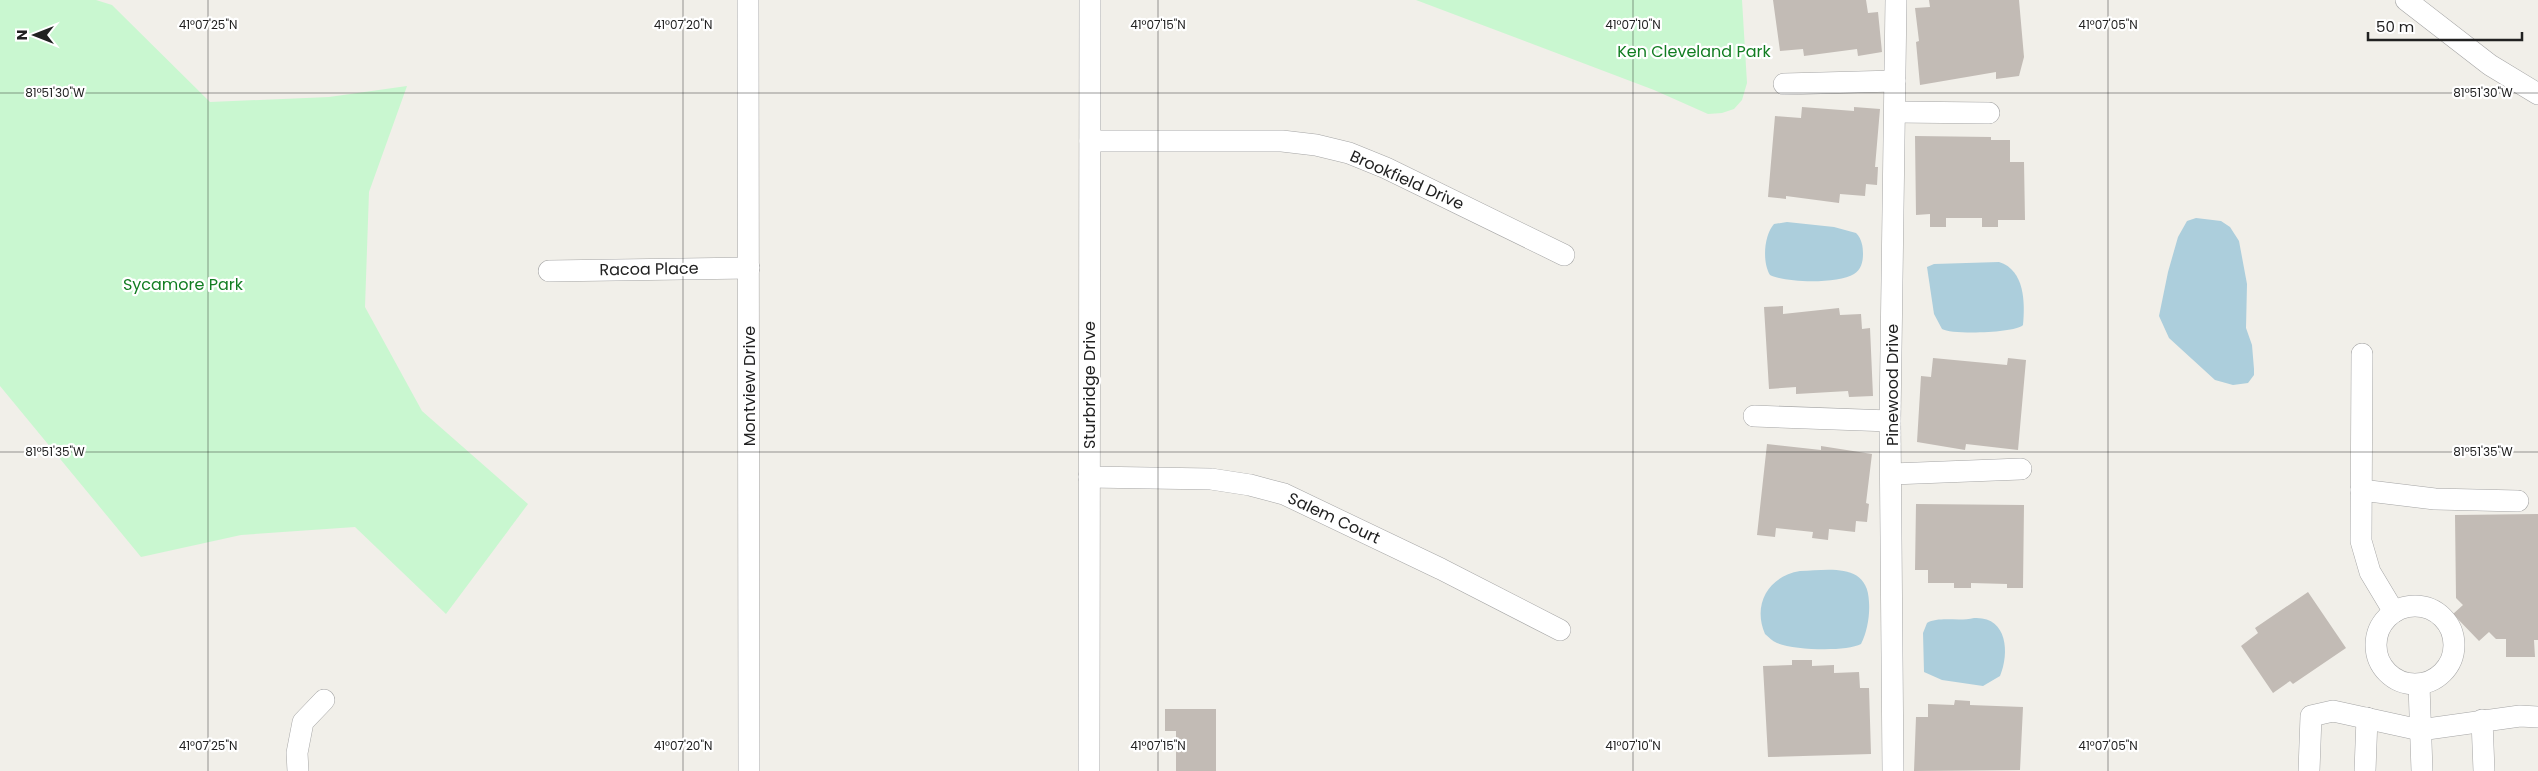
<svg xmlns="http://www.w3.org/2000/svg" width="2538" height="771" font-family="Poppins,sans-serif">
	<rect width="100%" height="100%" fill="#f1efe9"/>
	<g fill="#c9f7d0">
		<polygon points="0,0 96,0 112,5 210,102 329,97 407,86 369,192 365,307 422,411 528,504 446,614 355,527 241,535 141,557 0,386"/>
		<polygon points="1416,0 1742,0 1747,83 1742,100 1734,109 1722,113 1708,114 1654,90"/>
	</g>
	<g fill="#accedc">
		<polygon points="2196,218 2221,221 2230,227 2239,241 2247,284 2246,328 2252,345 2254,369 2254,375 2248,383 2233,385 2215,380 2169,338 2159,316 2168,272 2178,237 2187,221"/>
		<path d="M1787,222L1834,227L1856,233C1862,239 1863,247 1863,254C1863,262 1861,270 1854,274C1838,284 1786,283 1770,275C1762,262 1764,235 1774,224Z"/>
		<path d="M1999,262C2025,270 2025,303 2023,325C2015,333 1952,335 1942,329L1934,314L1927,267L1934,264Z"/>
		<path d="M1800,571C1829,570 1868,562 1869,602C1870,616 1867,632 1861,644C1846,652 1794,650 1777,643C1772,641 1769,637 1765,634C1752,604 1769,576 1800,571Z"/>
		<path d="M1974,618C2007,616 2010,652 2000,676L1983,686L1942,680L1924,672L1923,633L1927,623C1939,616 1959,622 1974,618Z"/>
	</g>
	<g fill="#c2bbb5">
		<polygon points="1773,0 1866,0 1868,13 1878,12 1882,52 1858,56 1857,49 1804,56 1803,49 1780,51"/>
		<polygon points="1929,0 2019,0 2024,57 2019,76 1996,79 1996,72 1920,85 1916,42 1919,41 1915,8 1930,7"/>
		<polygon points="1802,107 1854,111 1854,107 1880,109 1875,167 1878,167 1877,185 1866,184 1865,196 1840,194 1839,203 1786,196 1786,199 1768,197 1775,116 1801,118"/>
		<polygon points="1915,136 1991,137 1991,140 2010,140 2010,162 2024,162 2025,220 1998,220 1998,227 1982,227 1982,218 1946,218 1946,227 1930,227 1930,214 1916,215"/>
		<polygon points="1783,306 1783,314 1839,308 1840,315 1861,314 1862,329 1870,328 1873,396 1849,397 1848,391 1796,394 1796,387 1769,389 1764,307"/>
		<polygon points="1933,358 2007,365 2008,358 2026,360 2018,450 1966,444 1965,450 1917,442 1921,376 1931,377"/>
		<polygon points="1767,444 1821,450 1821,446 1872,454 1866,503 1869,504 1867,522 1856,521 1855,532 1829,529 1828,540 1812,538 1813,532 1776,528 1775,537 1757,535"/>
		<polygon points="1916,504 2024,505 2023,588 2007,588 2007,584 1971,583 1971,588 1954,588 1954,583 1928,583 1928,570 1915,570"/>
		<polygon points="2538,514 2538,640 2534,640 2535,657 2506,657 2506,639 2496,639 2489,632 2479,641 2453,614 2463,605 2456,598 2455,515"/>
		<polygon points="2308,592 2346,648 2293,684 2290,681 2273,693 2241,646 2258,633 2255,628"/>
		<polygon points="1792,660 1812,660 1812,666 1834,665 1834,673 1859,672 1860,688 1869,688 1871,754 1768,757 1763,666 1792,665"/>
		<polygon points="1955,700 1970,701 1970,705 2023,707 2020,770 1914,771 1916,717 1928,717 1928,704 1954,705"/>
		<polygon points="1165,709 1216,709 1216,771 1176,771 1176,731 1165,731"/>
	</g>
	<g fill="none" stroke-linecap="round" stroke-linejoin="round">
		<g stroke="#a5a5a5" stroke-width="22">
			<g id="minor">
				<polyline points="748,0 749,771"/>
				<polyline points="2406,0 2490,65 2538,94"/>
				<polyline points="1784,84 1895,81"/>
				<polyline points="1895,112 1989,113"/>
				<polyline points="1090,141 1282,141 1316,145 1349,153 1386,168 1564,255"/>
				<polyline points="549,271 749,268"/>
				<polyline points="2362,354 2361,541 2370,572 2394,612"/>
				<polyline points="1754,416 1890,421"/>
				<polyline points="1892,474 2021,469"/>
				<polyline points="1089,477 1211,479 1250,485 1284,494 1441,569 1560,630"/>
				<polyline points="2361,490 2435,499 2518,501"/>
				<circle cx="2415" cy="645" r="39"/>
				<polyline points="2419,685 2422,771"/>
				<polyline points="2482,720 2484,771"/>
				<polyline points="298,771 297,753 303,722 324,700"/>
				<polyline points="1089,771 1090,0"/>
				<polyline points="1893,771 1890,421 1896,0"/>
				<polyline points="2309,771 2311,716 2333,711 2420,730 2520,716 2538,717"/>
				<polyline points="2365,771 2367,718"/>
			</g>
		</g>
		<use href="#minor" stroke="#fff" stroke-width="21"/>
	</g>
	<path fill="none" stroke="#212121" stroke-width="1" stroke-opacity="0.45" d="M208,0V771M683,0V771M1158,0V771M1633,0V771M2108,0V771M0,93H2538M0,452H2538"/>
	<g text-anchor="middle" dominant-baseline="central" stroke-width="4.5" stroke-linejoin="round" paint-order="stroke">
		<g font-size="16" fill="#127d22" stroke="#fff">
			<text x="1694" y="51">Ken Cleveland Park</text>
			<text x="183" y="284">Sycamore Park</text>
		</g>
		<g font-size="16" fill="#212121" stroke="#fff">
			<text transform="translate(1407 180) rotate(24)">Brookfield Drive</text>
			<text transform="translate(649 269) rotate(-1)">Racoa Place</text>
			<text transform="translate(1089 385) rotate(-90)">Sturbridge Drive</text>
			<text transform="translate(1892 385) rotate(-90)">Pinewood Drive</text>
			<text transform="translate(749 386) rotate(-90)">Montview Drive</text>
			<text transform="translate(1334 518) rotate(25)">Salem Court</text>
		</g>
	</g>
	<g font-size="12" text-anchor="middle" fill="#212121" stroke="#fff" stroke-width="4.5" stroke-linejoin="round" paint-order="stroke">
		<text x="208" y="29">41°07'25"N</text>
		<text x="683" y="29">41°07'20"N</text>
		<text x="1158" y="29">41°07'15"N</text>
		<text x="1633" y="29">41°07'10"N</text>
		<text x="2108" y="29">41°07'05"N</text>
		<text x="2483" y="97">81°51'30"W</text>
		<text x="55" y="97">81°51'30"W</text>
		<text x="2483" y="456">81°51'35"W</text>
		<text x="55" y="456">81°51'35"W</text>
		<text x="208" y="750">41°07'25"N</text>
		<text x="683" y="750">41°07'20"N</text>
		<text x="1158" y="750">41°07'15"N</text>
		<text x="1633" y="750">41°07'10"N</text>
		<text x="2108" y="750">41°07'05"N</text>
	</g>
	<g transform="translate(35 35) rotate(270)" stroke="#ffffff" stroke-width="4" paint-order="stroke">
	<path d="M0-4L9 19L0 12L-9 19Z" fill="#212121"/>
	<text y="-8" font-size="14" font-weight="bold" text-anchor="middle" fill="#212121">N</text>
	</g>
	<path d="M2368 32v8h154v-8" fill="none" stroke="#212121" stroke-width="2.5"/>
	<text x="2376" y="32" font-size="15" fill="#212121" stroke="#ffffff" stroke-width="4" paint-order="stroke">50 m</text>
</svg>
